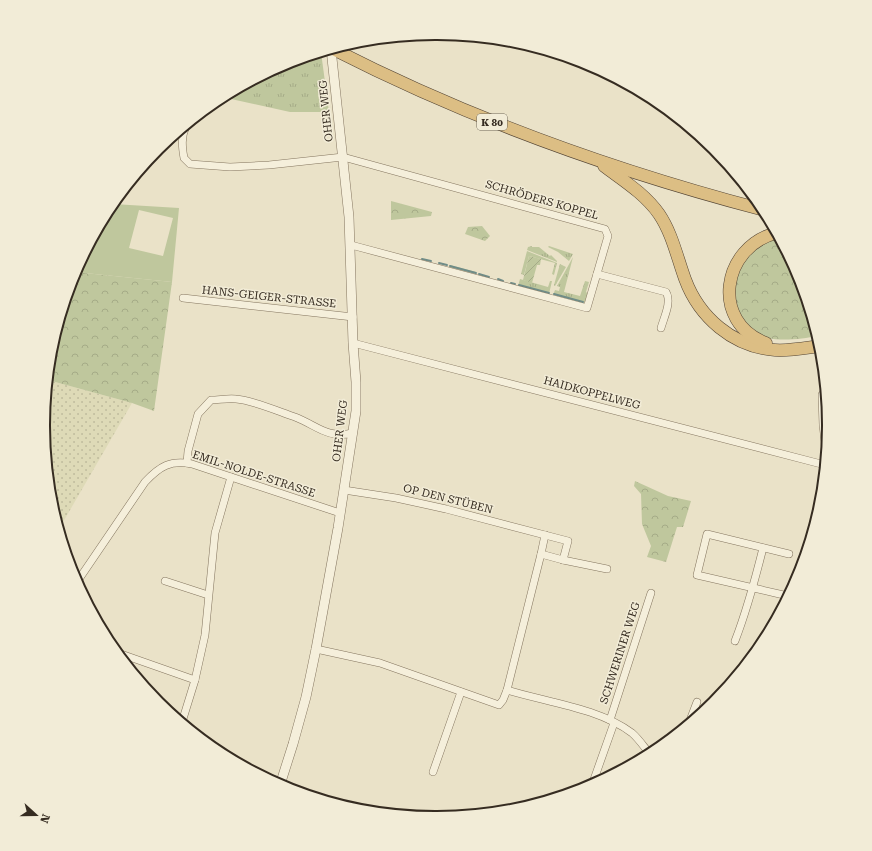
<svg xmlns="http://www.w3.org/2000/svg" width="872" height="851" font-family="'Roboto Serif',serif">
	<defs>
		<pattern id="farmland-dots" width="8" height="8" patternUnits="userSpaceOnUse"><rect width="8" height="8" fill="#dedab7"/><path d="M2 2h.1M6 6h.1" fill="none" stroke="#bfbb9d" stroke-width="1.8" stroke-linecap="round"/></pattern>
		<pattern id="grass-tufts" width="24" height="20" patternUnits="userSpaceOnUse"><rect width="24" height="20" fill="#bfc79d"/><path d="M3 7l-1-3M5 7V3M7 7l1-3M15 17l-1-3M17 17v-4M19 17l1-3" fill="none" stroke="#a5ab87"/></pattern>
		<pattern id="forest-crowns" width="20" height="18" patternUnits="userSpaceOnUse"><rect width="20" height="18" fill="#bfc79d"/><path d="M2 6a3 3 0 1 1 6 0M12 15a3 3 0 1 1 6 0" fill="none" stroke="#a5ab87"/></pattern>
		<pattern id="garden-furrows" width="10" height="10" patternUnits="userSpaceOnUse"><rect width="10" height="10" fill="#bfc79d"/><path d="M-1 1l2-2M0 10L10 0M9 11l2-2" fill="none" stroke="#a5ab87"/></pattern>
	</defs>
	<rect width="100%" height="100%" fill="#eae2c8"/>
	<polygon fill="url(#farmland-dots)" points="48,380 132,403 59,529 51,502 44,425"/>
	<g fill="url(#grass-tufts)">
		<polygon points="321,52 329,112 290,112 222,97 286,63"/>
		<polygon points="532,246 532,247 539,247 550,256 551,255 557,261 557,262 527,250 528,247"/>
		<polygon points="549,246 573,254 569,261 558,252 548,247"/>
		<polygon points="527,251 557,263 554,275 552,274 555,263 529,256 524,275 521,274"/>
		<polygon points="573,257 564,292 580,296 585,281 589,282 586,292 588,294 586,301 583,303 553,295 555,290 559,291 560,287 557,286"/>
		<polygon points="560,264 566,267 555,286 554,285"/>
		<polygon points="450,265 476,272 476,274 449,267"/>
		<polygon points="520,279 548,287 550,281 552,281 549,294 518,286"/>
	</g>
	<g fill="url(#forest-crowns)">
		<polygon points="391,201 432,212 431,216 391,220"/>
		<polygon points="482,226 490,236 485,241 465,234 468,227"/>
		<path d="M779,238L799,276L817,336C804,339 781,341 768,338C763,336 757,332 752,329C750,326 745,324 743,321C729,303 734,272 747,255C754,247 769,241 779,238Z"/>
		<polygon points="75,272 172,282 154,411 132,403 48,380 51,349"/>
		<polygon points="635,481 668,496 691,501 683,527 677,527 666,562 647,557 651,546 642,524 641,494 634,486"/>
	</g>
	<polygon fill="url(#garden-furrows)" points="529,256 541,259 540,265 537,265 532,283 523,280"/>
	<path fill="#bfc79d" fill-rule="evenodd" d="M113,204L179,208L172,282L75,272ZM139,210L173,218L163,256L129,248Z"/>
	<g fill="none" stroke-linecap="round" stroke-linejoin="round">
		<g stroke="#708c87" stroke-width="2">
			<polyline points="422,259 431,261"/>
			<polyline points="439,263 447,265"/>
			<polyline points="450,266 476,273"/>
			<polyline points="479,274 489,277"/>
			<polyline points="498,279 503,281"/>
			<polyline points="511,283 515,284"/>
			<polyline points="519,285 549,293"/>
			<polyline points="554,294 583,302"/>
		</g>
		<g stroke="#84755f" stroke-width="8">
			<g id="minor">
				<path d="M186,126C181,137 182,147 184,158L190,164L230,167L269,165L343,157L605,229L608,236L587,308L351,245"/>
				<path d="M597,274L666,292C672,302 664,317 661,328"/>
				<polyline points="183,298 353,317"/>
				<polyline points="353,343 825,465"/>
				<polyline points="822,395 823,425 826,450"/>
				<path d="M187,463L188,451L198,414L211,400C219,400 228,398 236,399C252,400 280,412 295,417C318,426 327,439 353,433"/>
				<polyline points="541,554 545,535"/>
				<polyline points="563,560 607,569"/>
				<polyline points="165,581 208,595"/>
				<path d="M77,582L145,482C160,466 170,460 192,464L340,513"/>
				<polyline points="788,596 697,575 707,534 789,554"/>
				<path d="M735,641C747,610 755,580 763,548"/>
				<polyline points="316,649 380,663 499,705 503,700 507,690 541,554 563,560 568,541 446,509 396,498 344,490"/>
				<polyline points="121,654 195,680"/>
				<path d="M507,690C546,702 599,708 632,733C639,739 644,747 650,754"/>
				<polyline points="610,720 651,593"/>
				<polyline points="182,722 195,680 205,635 215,533 231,477"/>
				<polyline points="689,723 697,702"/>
				<polyline points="433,772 461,692"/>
				<polyline points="592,785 614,723"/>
				<polyline points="295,791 326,800"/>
			</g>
		</g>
		<g stroke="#84755f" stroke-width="10">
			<polyline id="tertiary" points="280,785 293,744 306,697 316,649 338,528 356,411 356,382 353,343 349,217 331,49"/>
		</g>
		<g stroke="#524333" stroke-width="13">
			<g id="trunk">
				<path d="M333,49C470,119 615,171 764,210"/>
				<path d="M604,166C624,181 645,194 659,214C672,233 677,257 685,279C699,317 733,347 775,350C790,351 805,348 820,346"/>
				<path d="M766,343C710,322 722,247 776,233"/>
			</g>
		</g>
		<use href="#minor" stroke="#f5efdb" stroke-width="7"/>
		<use href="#tertiary" stroke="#f5efdb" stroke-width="9"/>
		<use href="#trunk" stroke="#dcbe84" stroke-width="12"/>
	</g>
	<g text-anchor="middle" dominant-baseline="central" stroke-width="3" stroke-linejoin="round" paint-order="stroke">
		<rect fill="#f2ecd7" stroke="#6e6658" stroke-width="1" x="477" y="114" width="30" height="16" rx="3"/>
		<g font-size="10" font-weight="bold" fill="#362c21">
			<text x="492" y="122">K 80</text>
		</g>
		<g font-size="11" fill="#362c21" stroke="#f2ecd7">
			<text transform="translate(326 111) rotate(-96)">OHER WEG</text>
			<text transform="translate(542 200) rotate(16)">SCHRÖDERS KOPPEL</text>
			<text transform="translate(269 297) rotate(6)">HANS-GEIGER-STRASSE</text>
			<text transform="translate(592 393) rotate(15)">HAIDKOPPELWEG</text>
			<text transform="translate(340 431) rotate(-83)">OHER WEG</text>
			<text transform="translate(254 474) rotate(18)">EMIL-NOLDE-STRASSE</text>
			<text transform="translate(448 499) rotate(14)">OP DEN STÜBEN</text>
			<text transform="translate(620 653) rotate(-72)">SCHWERINER WEG</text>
		</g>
	</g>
	<path d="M0 0H872V851H0ZM435 40H437A385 385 0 0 1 822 425V426A385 385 0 0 1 437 811H435A385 385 0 0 1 50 426V425A385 385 0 0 1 435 40Z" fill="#f2ecd7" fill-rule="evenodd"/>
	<path fill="none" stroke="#362c21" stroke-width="2" d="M435 40H437A385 385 0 0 1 822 425V426A385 385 0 0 1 437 811H435A385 385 0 0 1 50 426V425A385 385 0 0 1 435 40Z"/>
	<g transform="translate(36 815) rotate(111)" stroke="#f2ecd7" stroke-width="3" paint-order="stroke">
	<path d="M0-3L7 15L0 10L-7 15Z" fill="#362c21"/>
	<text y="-6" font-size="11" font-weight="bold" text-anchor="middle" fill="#362c21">N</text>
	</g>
</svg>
